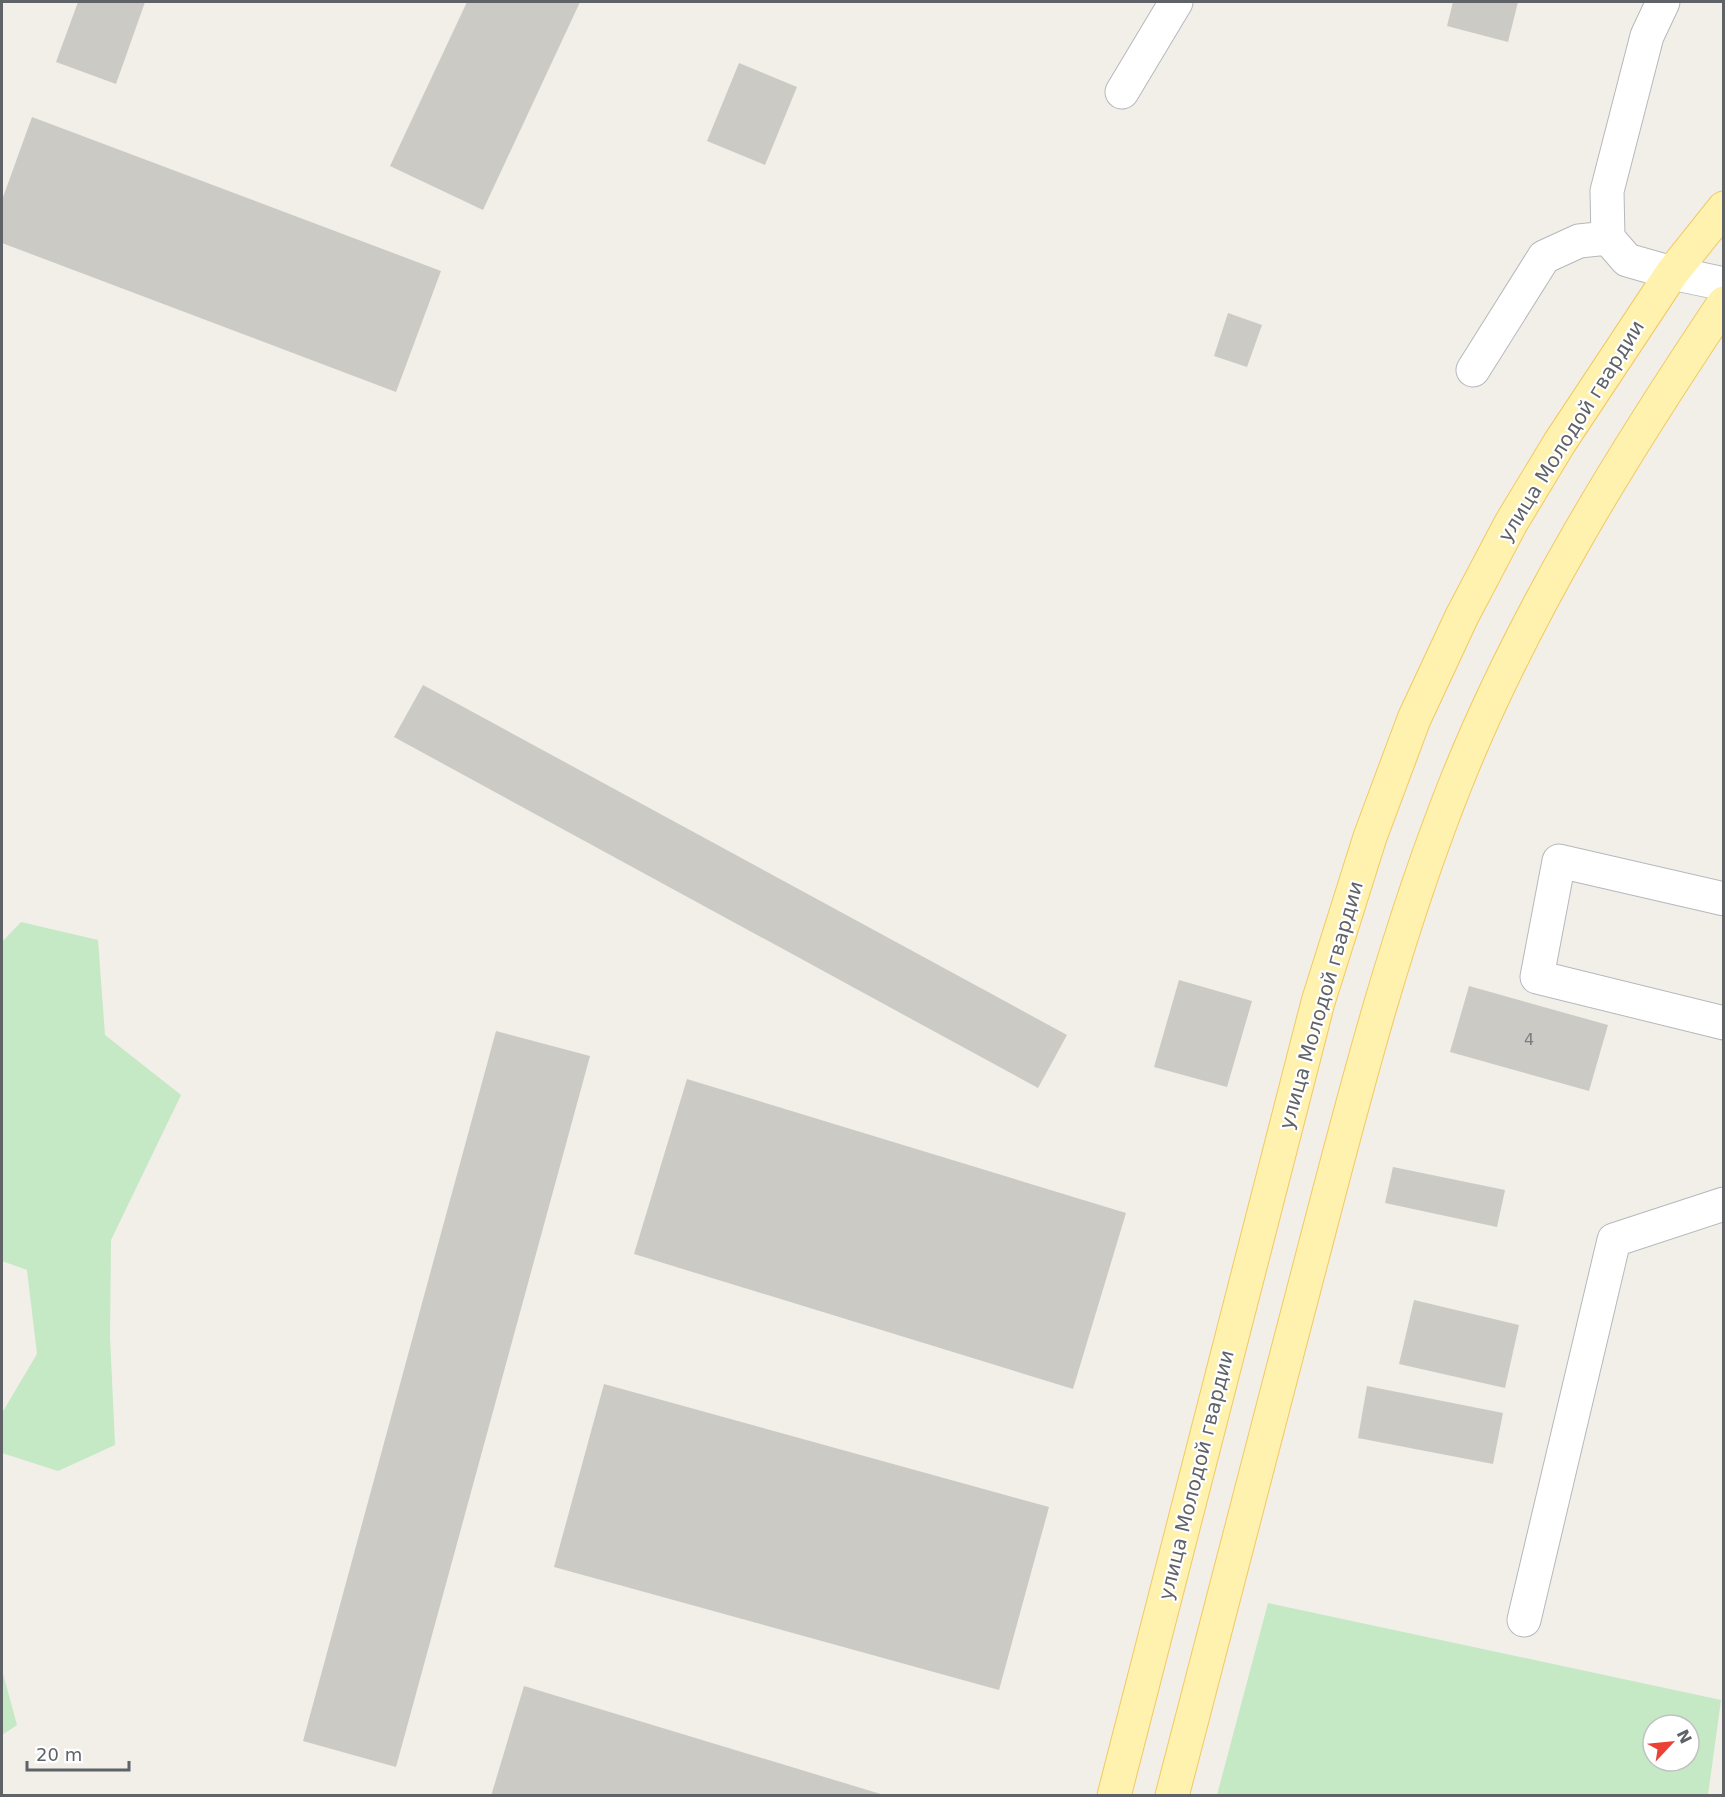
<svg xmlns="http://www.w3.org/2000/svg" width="1725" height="1797" font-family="'DejaVu Sans',sans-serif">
	<rect width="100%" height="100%" fill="#f1efe8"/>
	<g fill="#c5e8c5" fill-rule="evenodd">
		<polygon points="21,922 98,940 105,1035 181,1095 111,1240 110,1337 115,1445 58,1471 2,1453 2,1413 37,1354 27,1270 2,1261 2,942"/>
		<path d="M1268,1603L1721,1700L1708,1795H1217ZM1653,1725H1689V1761H1653Z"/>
		<polygon points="2,1670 17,1725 2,1735"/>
	</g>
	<g fill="#cccac5">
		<polygon points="78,2 145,2 116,84 56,62"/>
		<polygon points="467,2 580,2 483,210 390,166"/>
		<polygon points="1453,2 1518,2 1508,42 1447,26"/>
		<polygon points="739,63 797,87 765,165 707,141"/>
		<polygon points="32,117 441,271 396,392 2,243 2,200"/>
		<polygon points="1228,313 1262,325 1247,367 1214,356"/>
		<polygon points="423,685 1067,1035 1038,1088 394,737"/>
		<polygon points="1179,980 1252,1001 1227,1087 1154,1067"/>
		<polygon points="1469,986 1608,1025 1589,1091 1450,1052"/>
		<polygon points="496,1031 590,1056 396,1767 303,1741"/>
		<polygon points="687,1079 1126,1213 1073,1389 634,1254"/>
		<polygon points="1393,1167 1505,1190 1497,1227 1385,1203"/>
		<polygon points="1414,1300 1519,1325 1505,1388 1399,1364"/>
		<polygon points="604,1384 1049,1507 999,1690 554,1567"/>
		<polygon points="1367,1386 1503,1413 1493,1464 1358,1438"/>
		<polygon points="524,1686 884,1795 884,1796 491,1796"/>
	</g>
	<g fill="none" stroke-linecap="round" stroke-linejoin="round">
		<g stroke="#b5b8bc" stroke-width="35">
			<g id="minor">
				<polyline points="1663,2 1647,36 1607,191 1608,238 1627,260 1672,273 1724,284"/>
				<polyline points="1122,92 1176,2"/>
				<polyline points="1473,370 1544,257 1579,241 1608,238"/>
				<polyline points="1724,899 1559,861 1537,977 1724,1023"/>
				<polyline points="1524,1620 1614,1240 1724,1204"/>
			</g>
		</g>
		<g stroke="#f2c960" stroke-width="35">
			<g id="major">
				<polyline points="1114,1796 1318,1002 1370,837 1414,719 1462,616 1511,523 1560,442 1672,273 1724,208"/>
				<path d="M1172,1796C1219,1616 1265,1437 1312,1258C1354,1097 1395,935 1457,780C1525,611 1623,454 1724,303"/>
			</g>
		</g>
		<use href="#minor" stroke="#fff" stroke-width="33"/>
		<use href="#major" stroke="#fff2af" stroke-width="33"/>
	</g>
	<g text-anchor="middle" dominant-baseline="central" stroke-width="4.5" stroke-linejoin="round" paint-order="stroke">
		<g font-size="16" fill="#7a7d7f">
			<text x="1529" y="1039">4</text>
		</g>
		<g font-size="20" fill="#5f6368" stroke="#fff">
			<text transform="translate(1571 431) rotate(-58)">улица Молодой гвардии</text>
			<text transform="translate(1321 1005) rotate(-74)">улица Молодой гвардии</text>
			<text transform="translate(1196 1475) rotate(-76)">улица Молодой гвардии</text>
		</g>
	</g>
	<rect width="1725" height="1797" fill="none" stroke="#5f6368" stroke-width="6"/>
	<g transform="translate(1671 1743) rotate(64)"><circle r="28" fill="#ffffff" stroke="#bfc1c3" stroke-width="1.5"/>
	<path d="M0-4.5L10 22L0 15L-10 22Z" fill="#ea4335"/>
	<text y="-9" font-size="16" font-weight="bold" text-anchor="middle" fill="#5f6368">N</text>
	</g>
	<path d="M27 1761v9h102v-9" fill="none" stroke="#5f6368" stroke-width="3"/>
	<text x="36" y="1761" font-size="18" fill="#5f6368" stroke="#ffffff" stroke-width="4.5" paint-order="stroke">20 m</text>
</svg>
